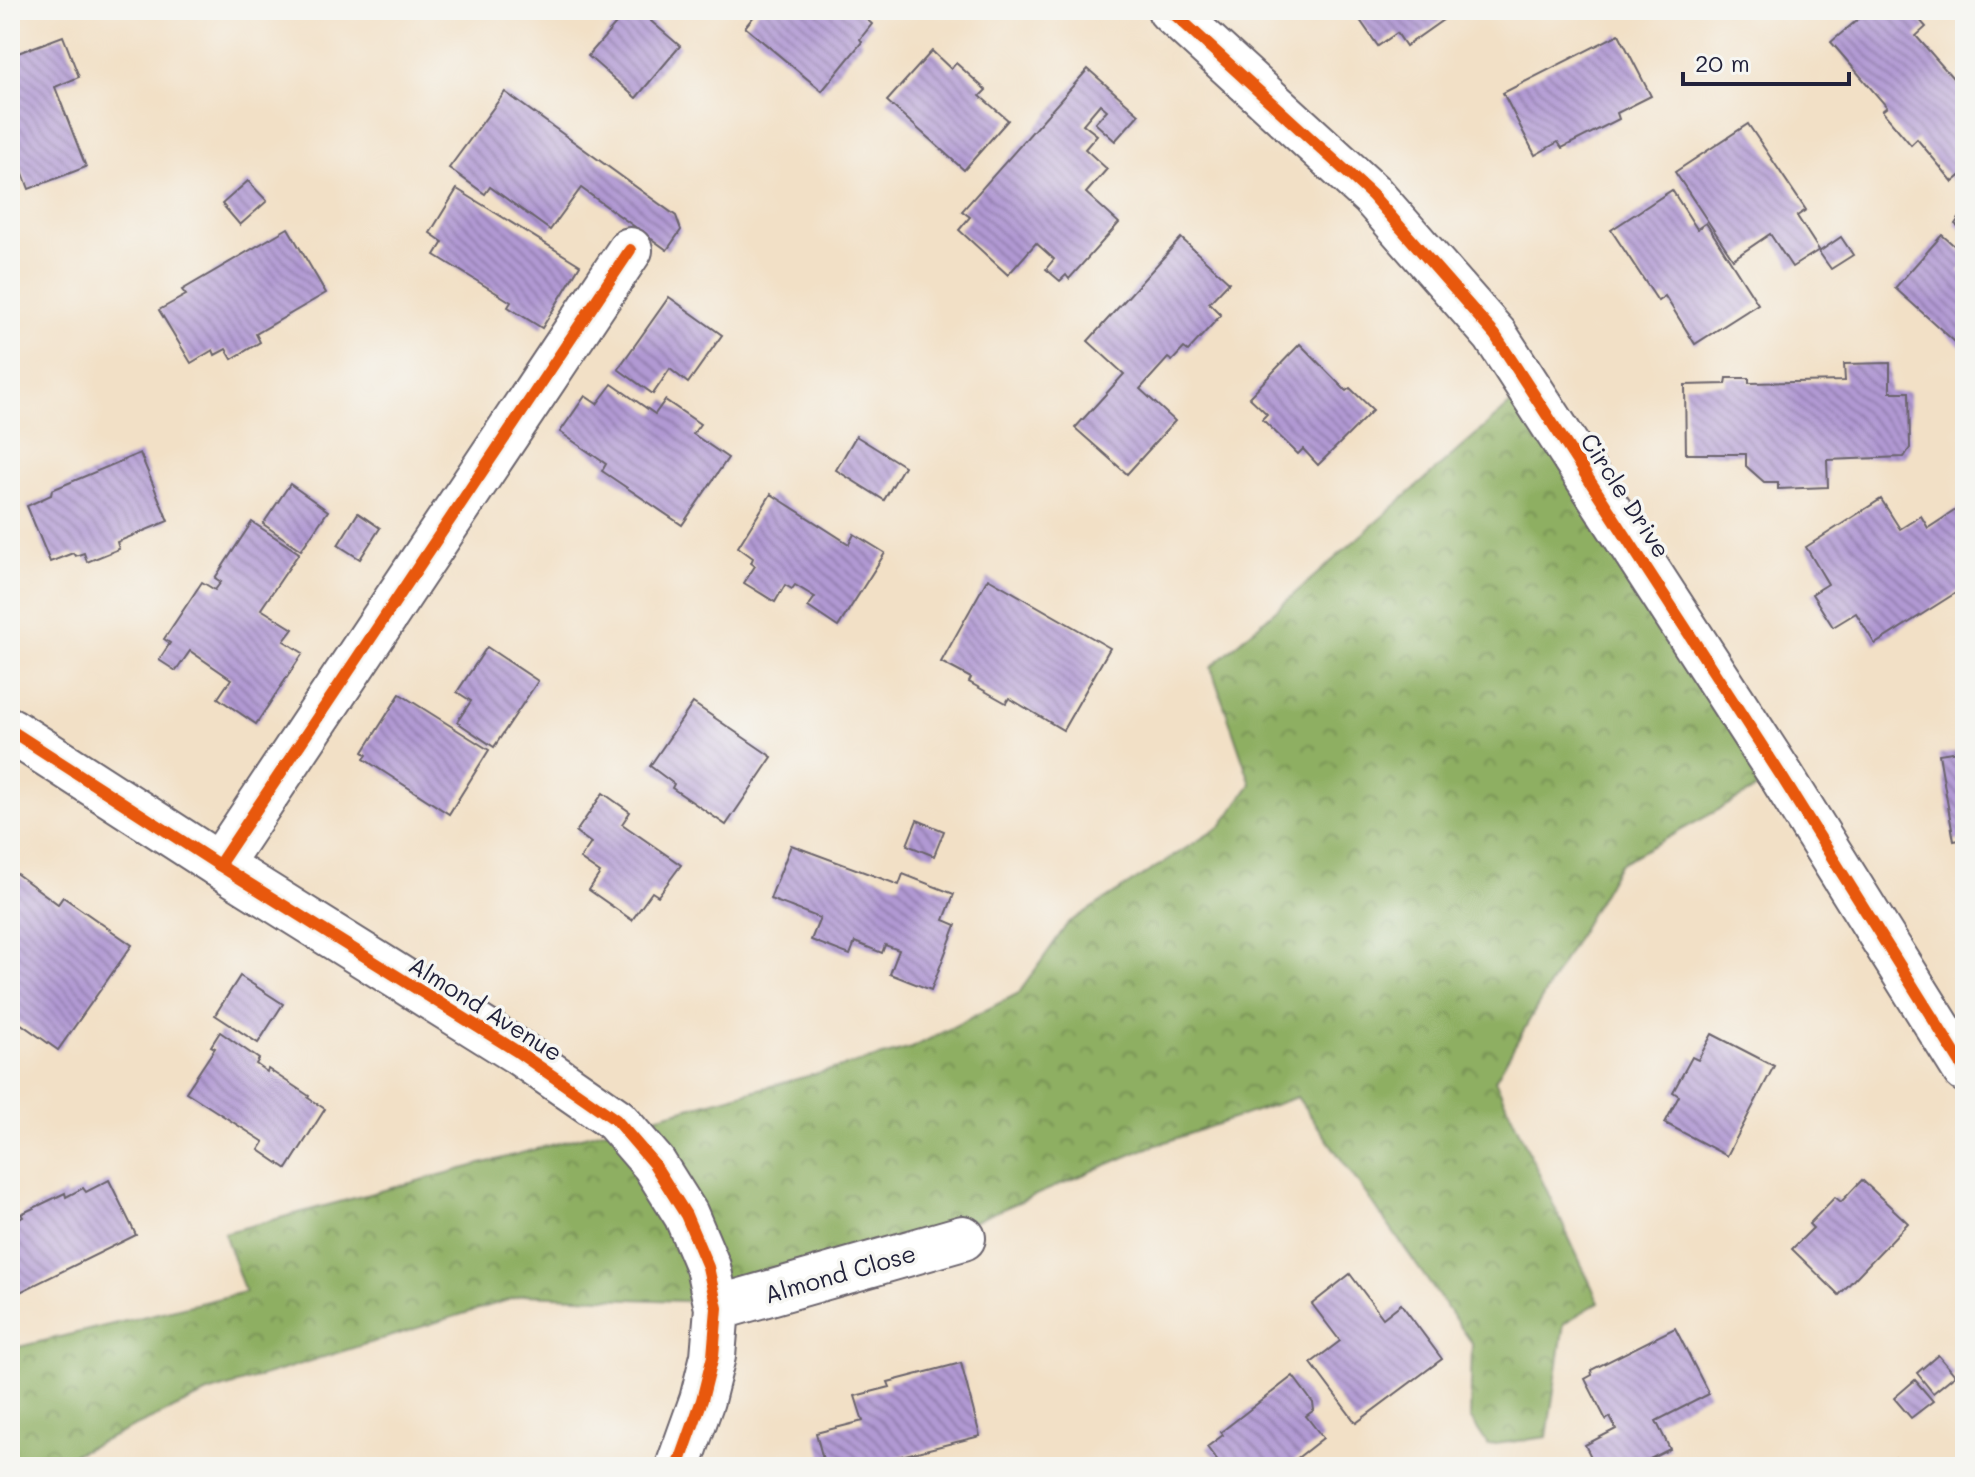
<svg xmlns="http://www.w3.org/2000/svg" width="1975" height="1477" font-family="Mali,sans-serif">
	<defs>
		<pattern id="forest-crowns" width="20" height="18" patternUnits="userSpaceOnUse" patternTransform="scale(2)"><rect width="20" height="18" fill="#8eaf62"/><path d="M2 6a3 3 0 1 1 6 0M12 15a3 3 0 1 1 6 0" fill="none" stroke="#748e52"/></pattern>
		<pattern id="building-back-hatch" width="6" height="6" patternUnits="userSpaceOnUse" patternTransform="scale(2)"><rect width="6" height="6" fill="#b199d3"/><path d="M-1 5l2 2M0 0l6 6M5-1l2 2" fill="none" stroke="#907cac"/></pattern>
	</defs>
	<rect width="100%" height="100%" fill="#f6f6f2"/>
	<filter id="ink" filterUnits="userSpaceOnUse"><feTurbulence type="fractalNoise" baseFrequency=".0125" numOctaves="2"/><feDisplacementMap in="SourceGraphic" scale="16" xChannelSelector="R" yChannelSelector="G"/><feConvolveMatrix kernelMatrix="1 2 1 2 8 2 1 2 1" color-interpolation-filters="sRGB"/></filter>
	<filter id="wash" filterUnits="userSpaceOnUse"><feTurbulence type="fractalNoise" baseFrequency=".006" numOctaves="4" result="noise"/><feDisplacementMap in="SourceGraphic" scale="32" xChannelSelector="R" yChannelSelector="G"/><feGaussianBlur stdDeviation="1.8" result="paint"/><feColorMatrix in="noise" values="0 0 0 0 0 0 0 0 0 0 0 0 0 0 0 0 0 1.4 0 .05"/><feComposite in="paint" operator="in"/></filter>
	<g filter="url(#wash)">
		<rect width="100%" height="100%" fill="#f2e0c6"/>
		<polygon fill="url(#forest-crowns)" stroke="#58684e" stroke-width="2" points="1529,388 1777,778 1619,864 1495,1080 1599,1302 1564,1323 1547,1437 1488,1445 1470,1418 1472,1343 1297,1097 1142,1150 953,1230 708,1302 524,1295 208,1393 46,1467 10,1467 10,1349 245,1292 224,1233 912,1048 1019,993 1068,923 1221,826 1251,784 1211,667"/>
		<g id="blocks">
			<g fill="url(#building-back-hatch)">
				<polygon points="628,10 638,10 680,46 636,98 588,56"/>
				<polygon points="759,10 828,10 832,13 834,10 856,10 872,24 860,39 862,42 822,91 745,27"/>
				<polygon points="1353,10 1457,10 1406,46 1397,33 1378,46"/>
				<polygon points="1869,10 1911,10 1926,27 1916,36 1959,85 1965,79 1965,172 1953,182 1917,139 1911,145 1882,111 1887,107 1831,42"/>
				<polygon points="1619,34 1651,96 1617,113 1619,119 1562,148 1558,142 1535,155 1503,93"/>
				<polygon points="63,36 79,77 55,87 86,167 29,189 10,139 10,56"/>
				<polygon points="932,51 951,69 956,63 986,90 980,96 1008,120 964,170 887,101"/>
				<polygon points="1088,69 1139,114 1115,141 1095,123 1107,110 1100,104 1083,124 1097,135 1085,149 1107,169 1086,193 1119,223 1069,279 1066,275 1060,281 1046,269 1054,259 1036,243 1008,275 959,230 970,217 962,211"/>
				<polygon points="505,92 676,216 681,230 667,250 581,188 550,230 490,187 485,194 449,168"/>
				<polygon points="1748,124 1806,210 1797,216 1819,250 1792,267 1770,234 1733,259 1675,172"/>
				<polygon points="248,181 267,201 240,225 222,204"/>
				<polygon points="457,189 580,265 542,328 508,307 511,302 435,255 443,242 430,233"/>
				<polygon points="1672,190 1697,229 1706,223 1758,304 1695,344 1665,296 1658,301 1611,230"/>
				<polygon points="1965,210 1965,231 1955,224"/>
				<polygon points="288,228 326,293 256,334 260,342 232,359 226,349 215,355 213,350 191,363 159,310 186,295 182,290"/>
				<polygon points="1942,235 1965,255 1965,265 1959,271 1965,276 1965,351 1895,288"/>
				<polygon points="1841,237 1853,255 1831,269 1819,252"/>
				<polygon points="1181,238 1229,282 1209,303 1221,315 1188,351 1184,348 1172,361 1168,358 1140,389 1175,421 1127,474 1075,428 1124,374 1088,341"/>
				<polygon points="669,297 722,335 688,383 670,369 653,394 618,369"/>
				<polygon points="1300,344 1346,391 1350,388 1373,410 1318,465 1303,449 1298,454 1262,419 1267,414 1249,397"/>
				<polygon points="1890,363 1890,392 1909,392 1910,448 1904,457 1827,460 1828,487 1778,489 1778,482 1764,482 1746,466 1746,454 1686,454 1685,385 1726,384 1727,378 1749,378 1749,383 1845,381 1844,364"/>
				<polygon points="612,384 655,414 665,400 700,424 693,434 728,458 682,525 602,471 606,464 560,432 585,396 597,404"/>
				<polygon points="856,436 904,466 884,500 836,470"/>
				<polygon points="140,453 168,521 117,542 119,549 87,562 84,553 75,556 73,553 50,562 27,506 51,495 52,490"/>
				<polygon points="290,484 328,511 301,550 263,524"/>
				<polygon points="771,494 849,544 854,534 885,553 838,627 808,607 815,597 795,585 792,589 785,585 775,602 744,583 755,566 751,563 753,558 738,547"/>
				<polygon points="1881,499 1900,529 1921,516 1928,528 1965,504 1965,587 1875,644 1856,613 1833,627 1812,594 1828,584 1806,547"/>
				<polygon points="358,513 380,528 360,559 338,545"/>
				<polygon points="252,522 299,553 261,609 293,629 284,641 303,653 256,724 218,698 231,679 190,651 176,671 159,660 170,643 164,639 202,582 215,590 221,582 215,578"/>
				<polygon points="988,578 1110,648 1063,730 1009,698 1006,703 969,682 971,678 941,662"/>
				<polygon points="487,647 538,681 494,747 457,722 471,701 457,692"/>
				<polygon points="400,694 489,750 449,814 364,759 367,755 363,752"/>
				<polygon points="693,703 772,757 726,825 672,788 674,784 650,766"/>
				<polygon points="1965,750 1965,839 1954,841 1939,754"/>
				<polygon points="603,793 630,812 622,824 681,865 658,896 652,892 632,920 589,890 600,873 580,859 591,843 576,832"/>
				<polygon points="917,820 944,831 934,856 907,845"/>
				<polygon points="791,845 899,885 903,874 954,894 944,920 956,925 931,990 890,974 899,950 885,945 882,953 855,942 850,955 811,940 820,918 770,899"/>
				<polygon points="10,869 58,904 63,897 132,945 58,1050 10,1016"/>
				<polygon points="240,976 283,1004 258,1043 215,1015"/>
				<polygon points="220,1032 259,1059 256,1064 267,1072 268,1069 309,1096 308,1098 325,1109 287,1169 259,1150 264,1142 186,1092 215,1048 211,1046"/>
				<polygon points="1712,1034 1774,1066 1727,1156 1665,1123 1679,1096 1673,1092 1692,1057 1698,1060"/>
				<polygon points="109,1180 136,1235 10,1297 10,1224 23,1217 21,1214 65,1193 66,1197 83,1188 86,1192"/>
				<polygon points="1862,1180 1908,1223 1839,1295 1792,1249 1813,1228 1809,1224 1835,1197 1841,1202"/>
				<polygon points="1350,1274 1383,1318 1401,1304 1442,1359 1356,1423 1311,1363 1340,1341 1312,1304"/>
				<polygon points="1675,1328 1709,1394 1656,1421 1670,1449 1634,1467 1596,1467 1585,1445 1616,1429 1610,1417 1606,1420 1585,1379 1592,1375 1591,1370"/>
				<polygon points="1938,1355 1955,1375 1933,1393 1917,1373"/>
				<polygon points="961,1363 980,1436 858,1467 825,1467 816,1433 863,1421 855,1396 890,1387 888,1382"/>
				<polygon points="1293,1376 1313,1403 1314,1410 1306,1416 1323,1438 1286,1467 1222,1467 1207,1447 1223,1435 1221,1432"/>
				<polygon points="1915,1380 1933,1401 1911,1418 1894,1398"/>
				<polygon points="1895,1458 1901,1467 1882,1467"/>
			</g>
		</g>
	</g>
	<g filter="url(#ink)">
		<use href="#blocks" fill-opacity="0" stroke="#6b646c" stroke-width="2"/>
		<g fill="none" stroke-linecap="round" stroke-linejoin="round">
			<g stroke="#6b646c" stroke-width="48">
				<g id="street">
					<polyline points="1170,10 1372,195 1495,335 1782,777 1965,1070"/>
					<polyline points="10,730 219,865 518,1052 616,1120 654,1164 686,1215 708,1267 717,1308 713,1356 702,1400 678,1467"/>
					<polyline points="219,865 630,250"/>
					<polyline points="717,1308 963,1238"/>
				</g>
			</g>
			<use href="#street" stroke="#fff" stroke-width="44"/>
			<g stroke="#f6f6f2" stroke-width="17">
				<g id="cycleway">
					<polyline points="1170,10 1372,195 1495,335 1782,777 1965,1070"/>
					<polyline points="10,730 219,865 518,1052 616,1120 654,1164 686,1215 708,1267 717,1308 713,1356 702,1400 678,1467"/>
					<polyline points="219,865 630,250"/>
				</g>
			</g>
			<use href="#cycleway" stroke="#e8590c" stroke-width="12"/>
		</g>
	</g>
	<g text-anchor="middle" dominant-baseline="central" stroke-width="7" stroke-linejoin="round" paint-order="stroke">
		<g font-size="24" fill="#22223b" stroke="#f6f6f2">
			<text transform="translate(1626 495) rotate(57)">Circle Drive</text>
			<text transform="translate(486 1008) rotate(32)">Almond Avenue</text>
			<text transform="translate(840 1273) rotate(-16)">Almond Close</text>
		</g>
	</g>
	<rect width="1975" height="1477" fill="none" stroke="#f6f6f2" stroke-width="40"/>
	<path d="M1683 72v12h166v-12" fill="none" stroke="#22223b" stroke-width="4"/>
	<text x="1695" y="72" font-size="24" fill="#22223b" stroke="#f6f6f2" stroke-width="6" paint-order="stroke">20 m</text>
</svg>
